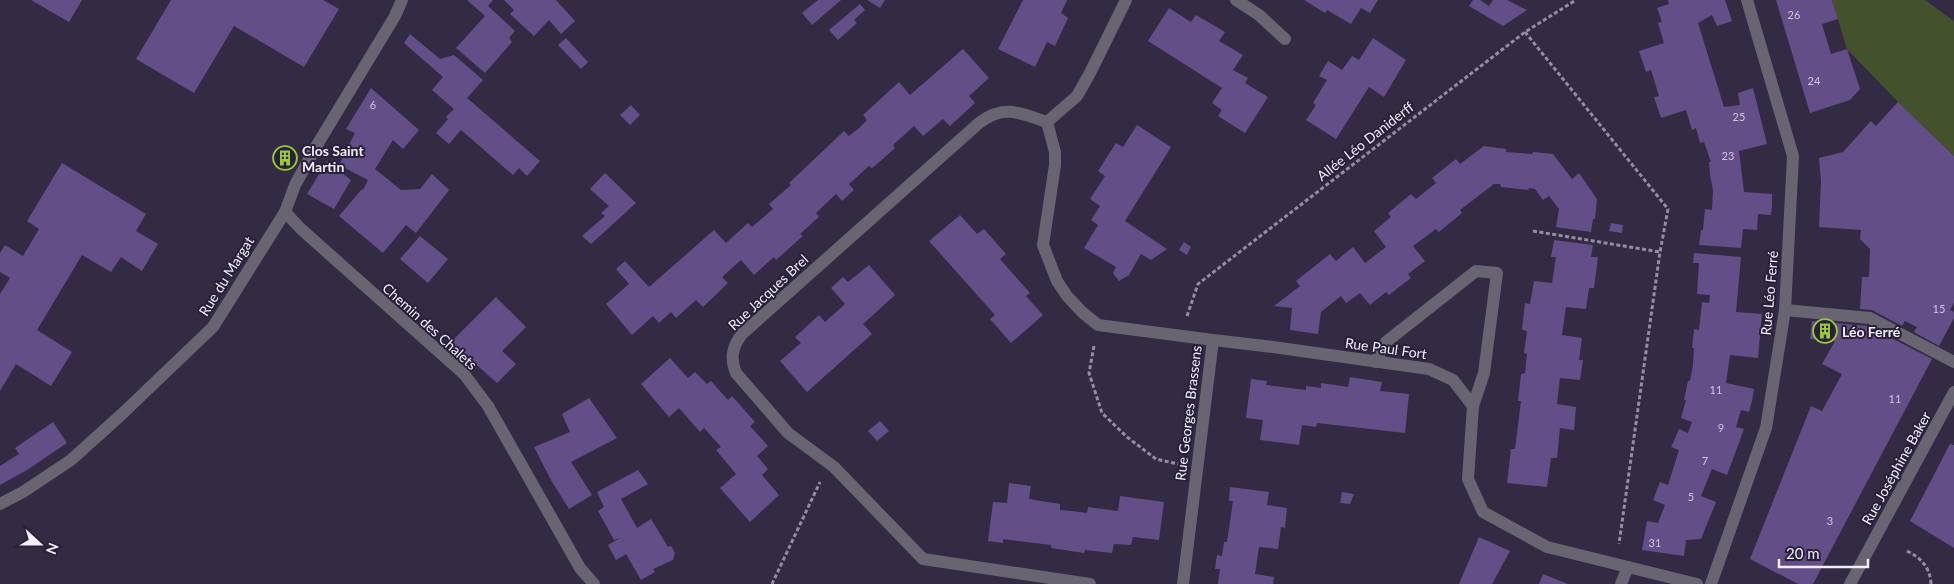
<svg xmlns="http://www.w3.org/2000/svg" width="1954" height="584" font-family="Lato,sans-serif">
	<rect width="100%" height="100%" fill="#332a43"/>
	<polygon fill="#43522d" points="1832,0 1925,0 1954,21 1954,156 1898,102 1847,49"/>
	<g fill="#644e88">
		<polygon points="31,0 82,0 69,22"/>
		<polygon points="171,0 323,0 339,9 304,67 234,26 194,93 136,59"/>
		<polygon points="467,0 493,0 488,6 515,31 509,38 512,42 485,73 456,48 485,16"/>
		<polygon points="504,0 556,0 575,21 561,34 549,20 534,36 510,14 514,10"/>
		<polygon points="818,0 841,0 812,25 802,13"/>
		<polygon points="867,0 885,0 880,8"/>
		<polygon points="1023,0 1067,0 1061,13 1068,18 1055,46 1047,42 1035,67 998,49"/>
		<polygon points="1304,0 1378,0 1370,13 1361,8 1351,24 1327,10 1325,13"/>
		<polygon points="1473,0 1480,0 1489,6 1493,0 1507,0 1527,10 1503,26 1469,6"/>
		<polygon points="1668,0 1725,0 1732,21 1717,26 1712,15 1698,23 1724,107 1740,105 1738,93 1753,88 1767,144 1739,151 1744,192 1772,194 1772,206 1771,215 1758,214 1757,230 1743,229 1741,248 1699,245 1701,230 1703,230 1705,209 1712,210 1713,190 1710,175 1709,162 1711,162 1704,142 1700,143 1696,128 1692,130 1686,110 1661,118 1654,97 1659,96 1651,70 1646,72 1639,51 1664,43 1658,23 1662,22 1657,8 1669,4"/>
		<polygon points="1776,0 1832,0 1838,19 1822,24 1831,54 1847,49 1860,89 1850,100 1810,113"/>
		<polygon points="860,4 865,10 854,20 857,23 838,40 829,30"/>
		<polygon points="1169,8 1191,22 1196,15 1225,32 1219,41 1243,55 1233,70 1248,78 1245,83 1268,97 1245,133 1218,116 1222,110 1212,103 1222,88 1148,41"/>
		<polygon points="410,34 440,59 454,55 483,80 467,98 540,161 527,176 519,168 513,175 461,130 449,144 436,133 448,119 446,117 454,109 432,90 443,77 404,43"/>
		<polygon points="566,38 588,62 581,69 558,45"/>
		<polygon points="1373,38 1406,60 1384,97 1369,87 1336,139 1306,120 1316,105 1313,103 1327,80 1319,76 1328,61 1342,70 1352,56 1359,60"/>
		<polygon points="963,49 989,78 969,96 975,103 950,126 943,119 923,136 914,126 893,145 895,148 884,158 872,168 869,166 849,184 854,190 842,201 836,194 816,213 819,217 800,234 803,236 776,260 774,257 754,275 741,260 722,277 728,283 703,307 696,300 676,318 671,312 659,323 653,316 632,335 606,304 629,284 616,269 625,261 649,287 714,230 726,243 748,223 752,227 773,209 769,204 791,185 789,183 844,131 849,136 858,129 867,120 863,115 899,82 910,95"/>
		<polygon points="371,88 419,130 403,149 393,140 375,169 401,190 420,189 432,174 449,190 416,233 406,225 383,253 339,216 362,189 363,190 368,180 339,165 355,133 346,129"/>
		<polygon points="1898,102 1954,156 1954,303 1950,310 1954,312 1954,318 1939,346 1914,332 1917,327 1905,321 1902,326 1872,310 1860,309 1862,277 1869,277 1870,249 1860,239 1861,230 1819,227 1821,181 1819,158 1843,152 1871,121 1876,126"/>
		<polygon points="631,105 640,115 630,125 620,115"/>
		<polygon points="1137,125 1171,147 1125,221 1167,249 1151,260 1141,254 1129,275 1119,281 1113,273 1116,267 1084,248 1098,225 1091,220 1100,206 1090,199 1105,176 1098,171 1116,143 1123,147"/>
		<polygon points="1484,146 1506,149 1506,152 1532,154 1533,152 1553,154 1572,179 1579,173 1597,199 1595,219 1593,219 1591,232 1556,227 1559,209 1549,196 1543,200 1535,189 1529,188 1528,190 1501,187 1500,184 1494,184 1460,210 1462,213 1439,232 1436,229 1413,246 1425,261 1408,274 1411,278 1389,295 1386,292 1370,305 1360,293 1346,303 1341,296 1321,312 1318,334 1290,330 1292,308 1274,306 1300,286 1296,281 1330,254 1336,261 1353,247 1365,263 1386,247 1374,231 1391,217 1388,213 1411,194 1416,199 1436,183 1432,178 1456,159 1460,164"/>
		<polygon points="285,147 295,153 285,168 276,163"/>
		<polygon points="327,161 351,180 334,209 307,194"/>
		<polygon points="62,163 146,214 136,231 158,244 142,271 121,257 111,272 82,255 37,330 72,352 51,386 16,364 0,391 0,294 10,278 0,272 0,253 5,245 23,256 39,229 27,221"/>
		<polygon points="605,173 636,203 591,244 582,236 605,216 601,213 609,206 590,189"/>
		<polygon points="960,215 977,234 984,229 1006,254 1000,259 1030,293 1026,296 1043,315 1011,343 990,319 995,315 929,241"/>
		<polygon points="1611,223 1623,225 1622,233 1609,231"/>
		<polygon points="420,236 448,259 428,283 400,259"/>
		<polygon points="1554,240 1593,245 1591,257 1598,257 1594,288 1589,288 1586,309 1566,307 1562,335 1582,338 1579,360 1583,360 1580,380 1560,378 1557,404 1576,407 1574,430 1560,428 1557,458 1551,458 1547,487 1507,483 1511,449 1515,449 1521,401 1518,401 1521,374 1525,373 1527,354 1524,353 1527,331 1522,330 1525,303 1530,304 1534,281 1552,283 1556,257 1551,257"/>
		<polygon points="1184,242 1191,247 1187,255 1179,250"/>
		<polygon points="1694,253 1741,257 1736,312 1762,314 1758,358 1730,355 1726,383 1754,389 1752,401 1749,412 1741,410 1736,427 1744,429 1727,475 1712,469 1701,496 1716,502 1701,539 1686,540 1684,556 1642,550 1647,521 1658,523 1665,505 1653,500 1660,482 1668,485 1679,450 1671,447 1673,443 1679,429 1688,433 1692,422 1681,418 1686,400 1684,400 1688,381 1690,381 1693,365 1694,348 1692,348 1694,329 1699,330 1702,302 1709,303 1710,295 1697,294 1699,263 1693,263"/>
		<polygon points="869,265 895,295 863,324 872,334 807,392 780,361 801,343 795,337 819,315 825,322 845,304 831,288 843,277 848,282"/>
		<polygon points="496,297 526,327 502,351 516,364 497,383 451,342"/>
		<polygon points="1812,321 1868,326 1932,359 1813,584 1798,584 1750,559 1811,406 1822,411 1842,374 1822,364 1835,341 1810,339"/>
		<polygon points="670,358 688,378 695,372 707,384 711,381 728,400 732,396 755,422 750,426 768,446 757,456 768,469 762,475 779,495 750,522 720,488 736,474 716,450 721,447 704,428 700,432 679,408 669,417 641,384"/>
		<polygon points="1350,377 1382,382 1380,391 1409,394 1405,433 1317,423 1316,427 1302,425 1299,445 1260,440 1263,420 1246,418 1251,379 1267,381 1266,385 1306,390 1306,386 1321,388 1321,383 1348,387"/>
		<polygon points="589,398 617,438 571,462 592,495 569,509 551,480 534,447 570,432 562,414"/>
		<polygon points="880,421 889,431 877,441 868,431"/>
		<polygon points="53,422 67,443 27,470 0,485 0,466 19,454 15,448"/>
		<polygon points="1950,444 1954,445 1954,548 1910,521"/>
		<polygon points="638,470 648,484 621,499 637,528 651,519 668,547 671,546 675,553 673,560 653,569 655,572 641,580 626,554 616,560 608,545 620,538 614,540 598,511 604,507 597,492"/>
		<polygon points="1009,483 1031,486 1029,499 1060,504 1060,510 1072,511 1087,513 1088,507 1118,511 1120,496 1164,502 1159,540 1133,537 1131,545 1114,544 1112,553 1085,550 1084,553 1051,548 1051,545 1003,539 1003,543 988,541 993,502 1007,503"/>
		<polygon points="1230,487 1269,492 1267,505 1287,508 1285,528 1281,527 1278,549 1259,547 1255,574 1274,577 1273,584 1218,584 1220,569 1215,569 1217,555 1222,556 1224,542 1227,542 1233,501 1229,501"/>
		<polygon points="1342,492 1354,494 1350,504 1340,503"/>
		<polygon points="1479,537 1510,551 1492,584 1459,584"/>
		<polygon points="1543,574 1568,584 1539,584"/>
	</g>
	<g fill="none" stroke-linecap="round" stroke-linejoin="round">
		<g stroke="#958ea3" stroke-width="3" stroke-dasharray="4 2.5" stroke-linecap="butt">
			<polyline points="1525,32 1668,209 1660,252 1619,544"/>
			<polyline points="1533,231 1660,252"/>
			<polyline points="1187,316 1198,284 1525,32 1576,0"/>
			<polyline points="1094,346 1089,373 1102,413 1127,437 1156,459 1178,464"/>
			<path d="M1907,551C1921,558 1930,567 1931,584"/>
			<polyline points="772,584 820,482"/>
		</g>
		<polyline stroke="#686471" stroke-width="12" points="1375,362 1386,342 1476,271 1497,273 1484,373 1473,406"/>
		<g stroke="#686471" stroke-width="12">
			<polyline points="1126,0 1090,73 1077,96 1047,122 1055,152 1055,165 1043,245 1057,281 1067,296 1082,312 1098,325 1213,340 1183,584"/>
			<polyline points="1236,0 1259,15 1285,39"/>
			<path d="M1047,122C1020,113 1004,104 979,123L742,334C732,347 730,358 736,373L788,433L834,467L923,559L1090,584"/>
			<polyline points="285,212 301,229 464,374 488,406 580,568 594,584"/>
			<polyline points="1785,310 1870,318 1954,362"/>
			<polyline points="1213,340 1273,347 1429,369 1453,380 1473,406 1468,479 1483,512 1547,547 1697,584"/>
			<polyline points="0,504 23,492 71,460 122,414 213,327 285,212 295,185 317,145 395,16 402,0"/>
			<polyline points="1621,584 1628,567"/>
			<polyline points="1711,584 1766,428 1785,310 1793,156 1747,0"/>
			<polyline points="1850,584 1954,392"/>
		</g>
	</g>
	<defs>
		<g id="building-ring" transform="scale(1.25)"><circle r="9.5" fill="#292039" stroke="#9acb35" stroke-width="1.5"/><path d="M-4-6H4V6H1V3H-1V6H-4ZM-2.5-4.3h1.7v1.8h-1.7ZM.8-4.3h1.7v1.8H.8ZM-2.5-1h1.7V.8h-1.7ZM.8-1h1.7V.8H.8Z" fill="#9acb35"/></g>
	</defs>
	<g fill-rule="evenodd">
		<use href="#building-ring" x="285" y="158"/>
		<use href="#building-ring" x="1825" y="331"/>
	</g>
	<g text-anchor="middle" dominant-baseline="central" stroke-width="4" stroke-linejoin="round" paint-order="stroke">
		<g font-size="11" fill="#cfc6e1">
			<text x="1794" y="14">26</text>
			<text x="1814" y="80">24</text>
			<text x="373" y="104">6</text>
			<text x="1739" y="116">25</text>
			<text x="1728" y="155">23</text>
			<text x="1939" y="308">15</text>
			<text x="1716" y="389">11</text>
			<text x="1895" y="398">11</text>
			<text x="1721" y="427">9</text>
			<text x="1705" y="460">7</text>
			<text x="1691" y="496">5</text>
			<text x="1830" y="520">3</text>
			<text x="1655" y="542">31</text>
		</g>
		<g font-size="14" fill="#f3eeff" stroke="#292039">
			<text transform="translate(1365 141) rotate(-38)">Allée Léo Daniderff</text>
			<text transform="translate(226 276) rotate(-58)">Rue du Margat</text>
			<text transform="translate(768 292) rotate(-43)">Rue Jacques Brel</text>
			<text transform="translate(1769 293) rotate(-85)">Rue Léo Ferré</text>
			<text transform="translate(430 326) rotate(42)">Chemin des Chalets</text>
			<text transform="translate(1386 348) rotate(8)">Rue Paul Fort</text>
			<text transform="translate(1188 413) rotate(-83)">Rue Georges Brassens</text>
			<text transform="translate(1896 468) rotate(-61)">Rue Joséphine Baker</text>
		</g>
		<g font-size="14" font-weight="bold" fill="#f3eeff" stroke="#292039" text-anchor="start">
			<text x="302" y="150">Clos Saint<tspan x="302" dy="16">Martin</tspan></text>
			<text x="1842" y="331">Léo Ferré</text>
		</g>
	</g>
	<g transform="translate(40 544) rotate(111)" stroke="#292039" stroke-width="4" paint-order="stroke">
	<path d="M0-4L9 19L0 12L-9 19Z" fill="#f3eeff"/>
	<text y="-8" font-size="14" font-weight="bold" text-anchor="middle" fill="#f3eeff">N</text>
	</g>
	<path d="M1779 559v8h89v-8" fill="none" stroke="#f3eeff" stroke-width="2.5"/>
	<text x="1786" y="559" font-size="15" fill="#f3eeff" stroke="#292039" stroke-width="4" paint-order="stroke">20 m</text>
</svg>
